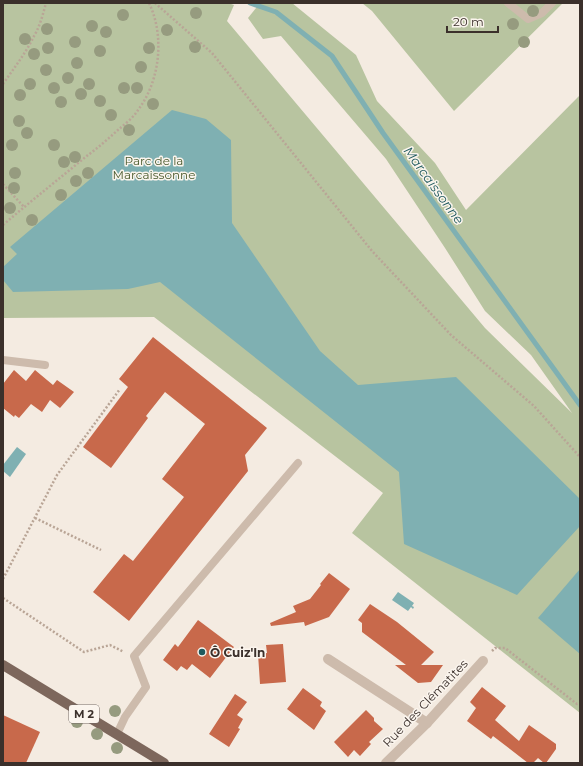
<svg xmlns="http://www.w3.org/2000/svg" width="583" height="766" font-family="Montserrat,sans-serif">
	<rect width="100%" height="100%" fill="#f4ebe1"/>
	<g fill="#b8c4a0">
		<polygon points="3,3 228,3 234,5 227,21 485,328 572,413 531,355 485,311 445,248 386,159 281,36 263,39 248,18 260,3 292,3 356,55 377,101 435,163 466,210 580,95 580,713 352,533 383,493 154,317 3,318"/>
		<polygon points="362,3 563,3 454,111 372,11"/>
	</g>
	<g fill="#7fb0b2">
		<polygon points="172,110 206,119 231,140 232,223 320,351 358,385 456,377 580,499 580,526 517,595 404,544 399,472 160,282 128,289 13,292 3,280 3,267 17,254 10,247"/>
		<polygon points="17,447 26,454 10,477 3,471 3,465"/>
		<polygon points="580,569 580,654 538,618"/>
		<polygon points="398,592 414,603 412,606 414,607 413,609 411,607 408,611 392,600"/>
	</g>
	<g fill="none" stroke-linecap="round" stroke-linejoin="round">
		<polyline stroke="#7fb0b2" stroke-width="5" points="250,3 276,12 332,56 383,133 580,405"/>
	</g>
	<g fill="#c8694b">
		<polygon points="153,337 267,428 245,455 248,471 129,621 93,592 124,554 133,561 184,497 162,479 205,424 165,392 146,416 148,418 111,468 83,447 128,387 119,379"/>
		<polygon points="14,370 26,381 35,370 53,385 57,380 74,392 60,408 50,400 42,412 31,404 19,418 15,415 14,417 3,408 3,384"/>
		<polygon points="329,573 350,589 329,617 305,626 304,622 271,626 270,623 296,612 293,606 310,599 321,585 320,584"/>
		<polygon points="370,604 397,622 434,652 421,665 443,665 431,682 418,683 395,665 406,665 362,632 362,623 358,620"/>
		<polygon points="198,620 234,647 210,678 192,664 187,670 181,666 177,671 163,660 175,644 178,647"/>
		<polygon points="283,644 286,682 260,684 258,654 267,653 266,645"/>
		<polygon points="482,687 506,706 495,720 519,741 529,725 556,744 556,749 546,763 544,763 538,758 533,763 528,763 493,736 491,739 467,721 476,708 470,702"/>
		<polygon points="303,688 322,702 320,706 326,711 314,730 287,709"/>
		<polygon points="235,694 247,702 237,715 243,719 238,728 240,729 229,747 209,734"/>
		<polygon points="366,710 374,718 374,721 383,729 369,742 371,744 360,756 354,750 348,757 334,742"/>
		<polygon points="3,715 40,732 26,763 3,763"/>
	</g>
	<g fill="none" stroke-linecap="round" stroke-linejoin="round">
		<g stroke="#b9a596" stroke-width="2.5" stroke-dasharray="2 2" stroke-linecap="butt">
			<polyline points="155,3 212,53 372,251 451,335 534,406 580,457"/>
			<path d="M3,84C14,68 26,53 34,36C40,26 43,14 46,3"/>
			<polyline points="3,184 24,207"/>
			<path d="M3,225C31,201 60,178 88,155C99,147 109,138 119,129C125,124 133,118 138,110C160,81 165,36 149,3"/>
			<polyline points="35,518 101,550"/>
			<polyline points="3,579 57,475 120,389"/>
			<polyline points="3,598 84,652 110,645 124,652"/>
			<polyline points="492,651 495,648 505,648 577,704 580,703"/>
		</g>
		<g stroke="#cdbbac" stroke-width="8">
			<polyline points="508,3 528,19 542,13 552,3"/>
			<polyline points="3,360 45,365"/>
			<polyline points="117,734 125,717 146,687 134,656 298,463"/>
		</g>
		<g stroke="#cdbbac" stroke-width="10">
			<polyline points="328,659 427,723"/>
			<polyline points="386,763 427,723 483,661"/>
		</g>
		<polyline stroke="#7d675c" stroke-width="10" points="3,665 164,763"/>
	</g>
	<g fill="#969b7f">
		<circle cx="533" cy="11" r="6"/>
		<circle cx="196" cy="13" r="6"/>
		<circle cx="123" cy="15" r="6"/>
		<circle cx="513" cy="24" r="6"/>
		<circle cx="92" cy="26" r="6"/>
		<circle cx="47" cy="29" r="6"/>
		<circle cx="167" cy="30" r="6"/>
		<circle cx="106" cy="32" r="6"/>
		<circle cx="25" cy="39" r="6"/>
		<circle cx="75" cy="42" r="6"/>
		<circle cx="524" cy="42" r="6"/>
		<circle cx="195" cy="47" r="6"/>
		<circle cx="48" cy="48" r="6"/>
		<circle cx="149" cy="48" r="6"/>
		<circle cx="100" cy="51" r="6"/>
		<circle cx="34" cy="54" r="6"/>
		<circle cx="77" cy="63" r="6"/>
		<circle cx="141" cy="67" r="6"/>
		<circle cx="46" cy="70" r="6"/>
		<circle cx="68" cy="78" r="6"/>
		<circle cx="30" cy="84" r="6"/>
		<circle cx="89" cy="84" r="6"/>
		<circle cx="54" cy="88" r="6"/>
		<circle cx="124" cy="88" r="6"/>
		<circle cx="137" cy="88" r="6"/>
		<circle cx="81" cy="94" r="6"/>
		<circle cx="20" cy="95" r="6"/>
		<circle cx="100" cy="101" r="6"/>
		<circle cx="61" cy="102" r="6"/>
		<circle cx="153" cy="104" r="6"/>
		<circle cx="111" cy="115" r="6"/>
		<circle cx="19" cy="121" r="6"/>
		<circle cx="129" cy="130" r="6"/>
		<circle cx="27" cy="133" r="6"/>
		<circle cx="12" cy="145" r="6"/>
		<circle cx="54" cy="145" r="6"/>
		<circle cx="75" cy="157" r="6"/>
		<circle cx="64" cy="162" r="6"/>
		<circle cx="15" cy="173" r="6"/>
		<circle cx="88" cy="173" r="6"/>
		<circle cx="76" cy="181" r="6"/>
		<circle cx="14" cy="188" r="6"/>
		<circle cx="61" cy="195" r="6"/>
		<circle cx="10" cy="208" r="6"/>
		<circle cx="32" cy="220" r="6"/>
		<circle cx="115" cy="711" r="6"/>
		<circle cx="77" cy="722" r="6"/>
		<circle cx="97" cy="734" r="6"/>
		<circle cx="117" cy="748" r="6"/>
	</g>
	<circle fill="#1f5a5e" stroke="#fbf5ee" stroke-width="1.5" cx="202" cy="652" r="4"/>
	<g text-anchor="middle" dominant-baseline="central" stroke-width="3" stroke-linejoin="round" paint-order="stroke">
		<rect fill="#fbf5ee" stroke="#756b66" stroke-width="1" x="69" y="705" width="30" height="18" rx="3"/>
		<g font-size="11" font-weight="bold" fill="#3b302b">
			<text x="84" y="714">M 2</text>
		</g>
		<g font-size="12" fill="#4a5a2e" stroke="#fbf5ee">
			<text x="154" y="160">Parc de la<tspan x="154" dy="14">Marcaissonne</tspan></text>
		</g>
		<g font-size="12" font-weight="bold" fill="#3b302b" stroke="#fbf5ee" text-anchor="start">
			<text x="210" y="652">Ô Cuiz'In</text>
		</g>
		<g font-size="12" fill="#3b302b" stroke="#fbf5ee">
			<text transform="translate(425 703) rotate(-46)">Rue des Clématites</text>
		</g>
		<g font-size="13" font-style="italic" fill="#1f5a5e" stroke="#fbf5ee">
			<text transform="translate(434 185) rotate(54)">Marcaissonne</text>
		</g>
	</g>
	<rect width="583" height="766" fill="none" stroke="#3b302b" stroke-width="8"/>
	<path d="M447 26v6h51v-6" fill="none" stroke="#3b302b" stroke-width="2"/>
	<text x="453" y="26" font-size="12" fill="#3b302b" stroke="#fbf5ee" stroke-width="3" paint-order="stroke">20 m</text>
</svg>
